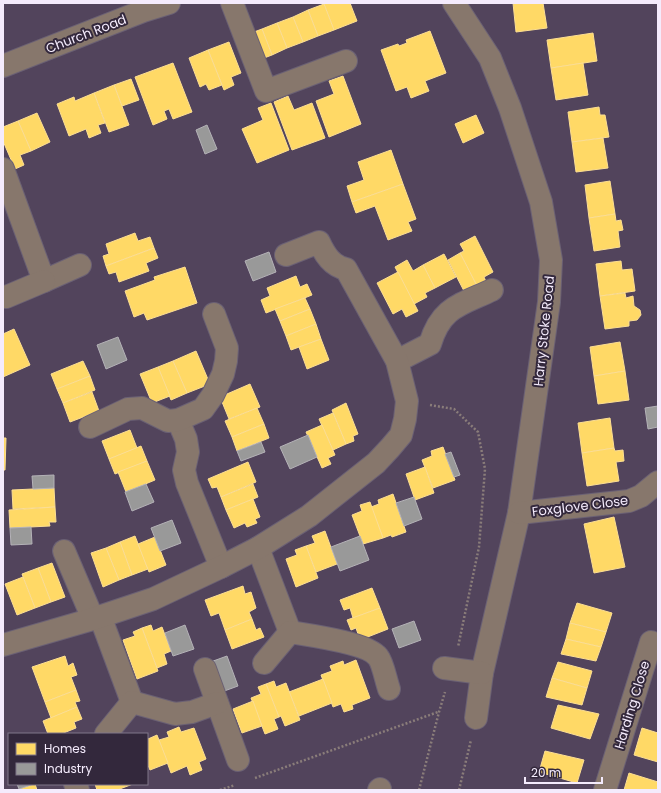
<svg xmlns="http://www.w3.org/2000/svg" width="661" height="793" font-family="Poppins,sans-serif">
	<rect width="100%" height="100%" fill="#52445c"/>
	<g fill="#ffd966" stroke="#fcde93">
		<polygon points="327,3 350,3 357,21 334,30 324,4"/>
		<polygon points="513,3 543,3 547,28 516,32"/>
		<polygon points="324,4 334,30 318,36 308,10"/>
		<polygon points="308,10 318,36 303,42 293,17"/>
		<polygon points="293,17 303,42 287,48 277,23"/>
		<polygon points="277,23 287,48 272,55 262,29"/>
		<polygon points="262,29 272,55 256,61 246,35"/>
		<polygon points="430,31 446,73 425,81 429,91 411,98 407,87 396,91 381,50 398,44 399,46 407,43 406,40"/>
		<polygon points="593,33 597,61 551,68 547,40"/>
		<polygon points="229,42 241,73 231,77 234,85 224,90 208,50"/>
		<polygon points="208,50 222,85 209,90 206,84 200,87 189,58"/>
		<polygon points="173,63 192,112 173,119 169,109 164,111 167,119 153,125 135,77"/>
		<polygon points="583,63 588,95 556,100 551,68"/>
		<polygon points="343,76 361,124 329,137 316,101 334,94 329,81"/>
		<polygon points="131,79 139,100 122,106 114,85"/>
		<polygon points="114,85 129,125 109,132 94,93"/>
		<polygon points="94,93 105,123 98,125 101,133 89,138 86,129 69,136 57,104 74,97 75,101"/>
		<polygon points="288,96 294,110 312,103 325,138 292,150 274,102"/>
		<polygon points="271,103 289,150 257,163 242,129 263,120 258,108"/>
		<polygon points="599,107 600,115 605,115 609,137 572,142 568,112"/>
		<polygon points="37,113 50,142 31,151 18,121"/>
		<polygon points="476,115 484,133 463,143 455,124"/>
		<polygon points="18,121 31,151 20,155 24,165 15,169 3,141 3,127"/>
		<polygon points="603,138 608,168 576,172 572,142"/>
		<polygon points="391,150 403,184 352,202 347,186 364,180 358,162"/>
		<polygon points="610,181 615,214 589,218 585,185"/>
		<polygon points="403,184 416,219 408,222 412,231 388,240 375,206 356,213 352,202"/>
		<polygon points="615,214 616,221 621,220 623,230 618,231 620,247 594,251 589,218"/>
		<polygon points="135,233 138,241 150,237 154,248 106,266 103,256 109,254 106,244"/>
		<polygon points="475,236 493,272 484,277 487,284 478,288 460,253 464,251 460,244"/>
		<polygon points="154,248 158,258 146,263 149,271 119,282 116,272 109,274 106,266"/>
		<polygon points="460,253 476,284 464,291 448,260"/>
		<polygon points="444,254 456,277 435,288 423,265"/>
		<polygon points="407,260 413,271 423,265 435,288 425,293 427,297 414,304 395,267"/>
		<polygon points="621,261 622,270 632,269 635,291 600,296 596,264"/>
		<polygon points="185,267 197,303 147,320 144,313 134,317 125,291 155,280 154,277"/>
		<polygon points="398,272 418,311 406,317 402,309 393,314 377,283"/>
		<polygon points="296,276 300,287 307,284 312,295 266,313 261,300 270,296 267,288"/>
		<polygon points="625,293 626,298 633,296 634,306 640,310 641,315 637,320 629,321 629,326 605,329 600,296"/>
		<polygon points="305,298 310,309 280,321 275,309"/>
		<polygon points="310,309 316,324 286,336 280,321"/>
		<polygon points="316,324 321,339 291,350 286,336"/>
		<polygon points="14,329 30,365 3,377 3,334"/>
		<polygon points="321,339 329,360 307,369 299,347"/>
		<polygon points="620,342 625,371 594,376 590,347"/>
		<polygon points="196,351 210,384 187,393 173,361"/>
		<polygon points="83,361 90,376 57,389 51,374"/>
		<polygon points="173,361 187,393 171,400 158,367"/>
		<polygon points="158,367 170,396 152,403 140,374"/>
		<polygon points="625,371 629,400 598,404 594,376"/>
		<polygon points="90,376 95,390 63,403 57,389"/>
		<polygon points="250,384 260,407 229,419 220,397"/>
		<polygon points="92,392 99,411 70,422 63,403"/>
		<polygon points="346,403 358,434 353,436 354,441 346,444 332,410"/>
		<polygon points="257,408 264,424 232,437 225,421"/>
		<polygon points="333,413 346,444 333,450 319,419"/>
		<polygon points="610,418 614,448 582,453 578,423"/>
		<polygon points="264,424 269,438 237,451 232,437"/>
		<polygon points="322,425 335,455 328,458 331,464 322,468 306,432"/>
		<polygon points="130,430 137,448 109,459 102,441"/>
		<polygon points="3,438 6,438 5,470 3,470"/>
		<polygon points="141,446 147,461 115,474 109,459"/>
		<polygon points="443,447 455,480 433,488 422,460 432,456 431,451"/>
		<polygon points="614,448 615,451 623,450 624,461 616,462 619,481 587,486 582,453"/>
		<polygon points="147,461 155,480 126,492 118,472"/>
		<polygon points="248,462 256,482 221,497 217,487 212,488 208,479"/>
		<polygon points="425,467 434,493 415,500 406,474"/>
		<polygon points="253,484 258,497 226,510 221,497"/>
		<polygon points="54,488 55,507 13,509 12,490"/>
		<polygon points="393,494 406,532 392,537 391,535 383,538 371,507 379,504 378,500"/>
		<polygon points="253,499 260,517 255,519 257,523 247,527 245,523 234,528 226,510"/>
		<polygon points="370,502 383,538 363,544 352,515 362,511 360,505"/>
		<polygon points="55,507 56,522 49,522 50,526 10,528 9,510"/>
		<polygon points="614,517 625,567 594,573 584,524"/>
		<polygon points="325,531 337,564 316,572 306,546 315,543 312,536"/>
		<polygon points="135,536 148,569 132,575 120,542"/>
		<polygon points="155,537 166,565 149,572 138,544"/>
		<polygon points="120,542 132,575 119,580 106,548"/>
		<polygon points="306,546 318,578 296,587 286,559 297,555 295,550"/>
		<polygon points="106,548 119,580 103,587 91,553"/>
		<polygon points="52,563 65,597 51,602 38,568"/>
		<polygon points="38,568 51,602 35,608 22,574"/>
		<polygon points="23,577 35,608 17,615 5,584"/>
		<polygon points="243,586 245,594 251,592 256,608 249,612 252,619 225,630 219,613 211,616 205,600"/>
		<polygon points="372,588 380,608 353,618 350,608 344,610 340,600"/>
		<polygon points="577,603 612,613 606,632 570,623"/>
		<polygon points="380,608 388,629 360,640 356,628 351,630 347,620"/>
		<polygon points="252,619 256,630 260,628 264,637 232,649 225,630"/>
		<polygon points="570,623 606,632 601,647 566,639"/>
		<polygon points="151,625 153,631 162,627 171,651 164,654 167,664 157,668 142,628"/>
		<polygon points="142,628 158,671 137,679 123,640 135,636 133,632"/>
		<polygon points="566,639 601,647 596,661 561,654"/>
		<polygon points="65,656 68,666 73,663 77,675 71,677 76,690 45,702 32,667"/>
		<polygon points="356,660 370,698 352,705 353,709 344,712 341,704 333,707 321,675 332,671 330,666 343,661 344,665"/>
		<polygon points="558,662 592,671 587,688 552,678"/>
		<polygon points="552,678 587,688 582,705 546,697"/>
		<polygon points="323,679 332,703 299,716 289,692"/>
		<polygon points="274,681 276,687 286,683 300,720 285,726 281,716 279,717 266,684"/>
		<polygon points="266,684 279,717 274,719 278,729 265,734 251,698 261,694 258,687"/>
		<polygon points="76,690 80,701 75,702 77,707 51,718 45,702"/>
		<polygon points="253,701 262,726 242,733 233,709"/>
		<polygon points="558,705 599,714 590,739 551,728"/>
		<polygon points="77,707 82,719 74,722 76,728 61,734 48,734 43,721"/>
		<polygon points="179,727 181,732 194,728 206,759 199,762 202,770 190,775 187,766 171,773 159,740 169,737 167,732"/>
		<polygon points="642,728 658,733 658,762 634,755"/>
		<polygon points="157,735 168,763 150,770 147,763 147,737 148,739"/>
		<polygon points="545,751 584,760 577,783 539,772"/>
		<polygon points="629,773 658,782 658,790 624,790"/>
		<polygon points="35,784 37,790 17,790 34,784"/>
		<polygon points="95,784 133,784 117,790 97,790"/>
	</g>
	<g fill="#999" stroke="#b4b2b7">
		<polygon points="207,125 217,149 205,154 196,130"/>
		<polygon points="269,252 276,272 253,281 245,261"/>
		<polygon points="118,337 127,360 106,369 97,345"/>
		<polygon points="658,406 658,427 648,429 645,408"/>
		<polygon points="308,435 317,457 290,469 280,447"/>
		<polygon points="261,442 265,452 241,461 237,451"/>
		<polygon points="451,452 460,475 454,477 445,454"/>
		<polygon points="54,475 54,488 33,489 32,476"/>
		<polygon points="146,484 154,502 132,511 125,492"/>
		<polygon points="414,497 422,519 404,526 396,503"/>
		<polygon points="172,520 181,543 160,551 151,528"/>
		<polygon points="31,527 32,544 11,545 10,528"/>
		<polygon points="360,536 369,560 340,571 331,547"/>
		<polygon points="414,621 421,640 399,648 392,629"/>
		<polygon points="185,625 194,649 173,656 165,633"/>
		<polygon points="227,656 238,686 216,694 205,664"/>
		<polygon points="17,784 34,784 19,789"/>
	</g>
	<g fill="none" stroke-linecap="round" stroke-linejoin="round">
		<g stroke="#6b6174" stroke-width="24">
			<g id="minor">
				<polyline points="232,3 266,91 346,61"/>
				<polyline points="454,3 490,58 510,108 541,202 551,260 549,302 519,513 482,673 476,718"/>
				<polyline points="3,66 143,11 169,3"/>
				<polyline points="3,169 44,281 80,265"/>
				<polyline points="6,297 44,281"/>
				<path d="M397,361L430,344C441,307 460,305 492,290"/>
				<polyline points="178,420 186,439 188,452 184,470 187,483 221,567"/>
				<polyline points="90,427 128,409 142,408 168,421 178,420 203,409 213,395 223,374 226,361 227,348 214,314"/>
				<polyline points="519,513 629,501 641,496 658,482"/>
				<polyline points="258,548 290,632"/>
				<polyline points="64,551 93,619"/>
				<polyline points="100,616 132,702"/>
				<path d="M3,645L93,619L153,599L221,567L258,548L309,516L376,463L390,448L401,435L405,419L407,401L397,361L346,269C332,266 325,255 319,242L286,255"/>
				<path d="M264,663L290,632C308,635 368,643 378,657C383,663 386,681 389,689"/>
				<polyline points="444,668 482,673"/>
				<polyline points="205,669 238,760"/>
				<polyline points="106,734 132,702 175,714 192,712 217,703"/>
				<polyline points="75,784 78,790"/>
				<polyline points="379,790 380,789"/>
				<polyline points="605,790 651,642"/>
			</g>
		</g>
		<g stroke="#8a7d7a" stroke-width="2.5" stroke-dasharray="2 2" stroke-linecap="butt">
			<polyline points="430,405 454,409 478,432 485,469 479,547 458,647"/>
			<polyline points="255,778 438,712"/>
			<polyline points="220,790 235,785"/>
			<polyline points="419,790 439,712 445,692"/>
			<polyline points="459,790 471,740"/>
		</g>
		<use href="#minor" stroke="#87776c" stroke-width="22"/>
	</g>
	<g text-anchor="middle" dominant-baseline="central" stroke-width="4" stroke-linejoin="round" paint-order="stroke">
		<g font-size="13" fill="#f4ebfc" stroke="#33283c">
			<text transform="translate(86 34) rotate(-21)">Church Road</text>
			<text transform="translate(544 331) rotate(-84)">Harry Stoke Road</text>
			<text transform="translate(580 506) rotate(-7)">Foxglove Close</text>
			<text transform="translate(632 705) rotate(-73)">Harding Close</text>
		</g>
	</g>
	<rect width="661" height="793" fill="none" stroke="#f4ebfc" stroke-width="8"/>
	<rect x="8" y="733" width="140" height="52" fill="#33283c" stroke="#807689"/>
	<rect x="16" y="743" width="20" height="12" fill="#ffd966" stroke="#807689"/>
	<text x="44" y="753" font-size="12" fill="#f4ebfc">Homes</text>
	<rect x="16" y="763" width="20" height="12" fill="#999999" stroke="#807689"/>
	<text x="44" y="773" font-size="12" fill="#f4ebfc">Industry</text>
	<path d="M525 777v6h77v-6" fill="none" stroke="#f4ebfc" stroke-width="2"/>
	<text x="531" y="777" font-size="12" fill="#f4ebfc" stroke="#33283c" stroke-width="3" paint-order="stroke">20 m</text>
</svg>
